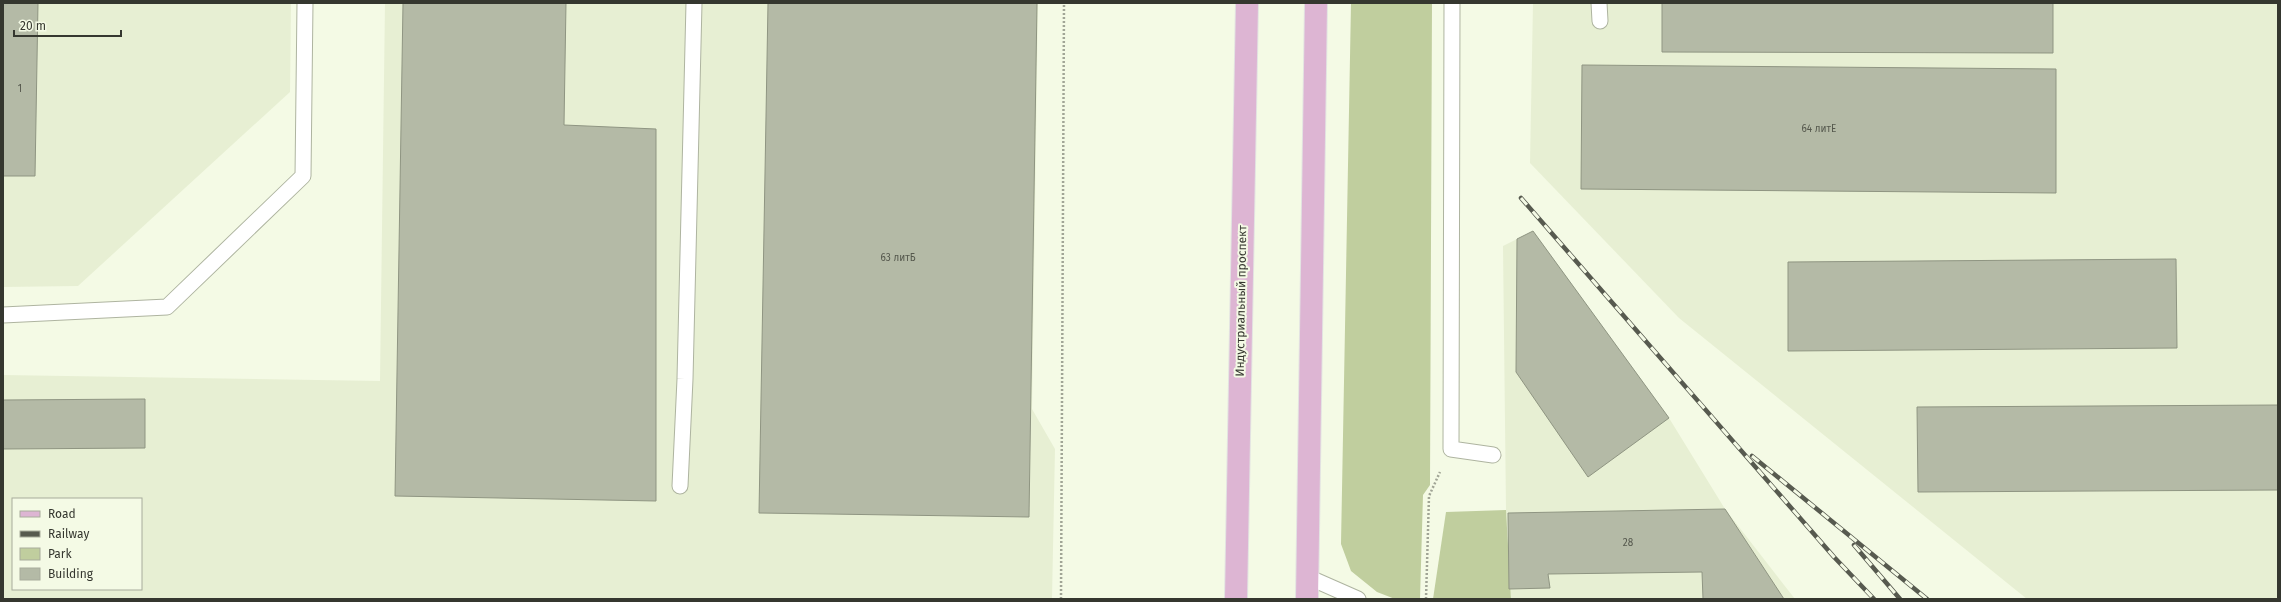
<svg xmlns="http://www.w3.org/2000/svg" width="2281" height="602" font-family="'Fira Sans',sans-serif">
	<rect width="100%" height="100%" fill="#f4fae5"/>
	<g fill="#e7efd3" fill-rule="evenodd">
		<polygon points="3,3 291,3 290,92 78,286 3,287"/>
		<path d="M385,3H1038L1032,409L1055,449L1052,599H3V375L380,381ZM13,499H141V589H13Z"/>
		<polygon points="1533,3 2278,3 2278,599 2027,599 1679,318 1530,163"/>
		<polygon points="1533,231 1669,418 1725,509 1795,599 1511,599 1506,510 1503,246"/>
	</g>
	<g fill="#c0ce9e">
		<polygon points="1351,3 1432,3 1430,485 1423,495 1420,599 1395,599 1377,592 1351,571 1341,544"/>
		<polygon points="1506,510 1511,599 1433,599 1446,512"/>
	</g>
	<g fill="#b4baa6" stroke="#8f9582">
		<polygon points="3,3 38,3 35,176 3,176"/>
		<polygon points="403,3 566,3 564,125 656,129 656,501 395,496"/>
		<polygon points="768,3 1037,3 1029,517 759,513"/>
		<polygon points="1662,3 2053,3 2053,53 1662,52"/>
		<polygon points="1582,65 2056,69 2056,193 1581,189"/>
		<polygon points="1533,231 1669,418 1588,477 1516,372 1517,239"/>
		<polygon points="2176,259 2177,348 1788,351 1788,262"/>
		<polygon points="145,399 145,448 3,449 3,400"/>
		<polygon points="2278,405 2278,490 1918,492 1917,407"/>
		<polygon points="1725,509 1784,599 1703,599 1702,572 1548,574 1550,588 1509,589 1508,513"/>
	</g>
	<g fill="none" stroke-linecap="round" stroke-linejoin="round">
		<g stroke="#aeb4a0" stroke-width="17">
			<g id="service">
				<polyline points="1452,3 1451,449 1493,455"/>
				<polyline points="1599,3 1600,21"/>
				<polyline points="3,315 167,307 303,176 305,3"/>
				<polyline points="680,486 685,379 694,3"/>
				<polyline points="1308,577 1358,599"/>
			</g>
		</g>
		<g stroke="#e3e3e2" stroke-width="24">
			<g id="primary">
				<polyline points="1236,599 1247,3"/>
				<polyline points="1307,599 1316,3"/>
			</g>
		</g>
		<g stroke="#a1a596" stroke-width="2.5" stroke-dasharray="2 2" stroke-linecap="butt">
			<polyline points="1061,599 1064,3"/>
			<polyline points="1426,599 1429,496 1440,472"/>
		</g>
		<use href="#service" stroke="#fff" stroke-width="15"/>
		<use href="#primary" stroke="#ddb5d3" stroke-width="22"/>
		<g stroke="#575a4f" stroke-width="4.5">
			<g id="rail">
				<polyline points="1521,198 1834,557 1874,599"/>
				<polyline points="1752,456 1927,599"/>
				<polyline points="1854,545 1900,599"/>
			</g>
		</g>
		<use href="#rail" stroke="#f4fae5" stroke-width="3" stroke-dasharray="9" stroke-linecap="butt"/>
	</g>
	<g text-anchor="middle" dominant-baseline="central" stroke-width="4" stroke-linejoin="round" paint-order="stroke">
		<g font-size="10" fill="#55584d">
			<text x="20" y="89">1</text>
			<text x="1819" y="129">64 литЕ</text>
			<text x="898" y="258">63 литБ</text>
			<text x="1628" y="543">28</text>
		</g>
		<g font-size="12" fill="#35372f" stroke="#f4fae5">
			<text transform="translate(1241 301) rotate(-89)">Индустриальный проспект</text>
		</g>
	</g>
	<rect width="2281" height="602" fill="none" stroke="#35372f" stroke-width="8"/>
	<rect x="12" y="498" width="130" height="92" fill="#f4fae5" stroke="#a8ac9c"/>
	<rect x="20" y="511" width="20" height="6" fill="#ddb5d3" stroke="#a8ac9c"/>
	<text x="48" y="518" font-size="12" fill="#35372f">Road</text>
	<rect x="20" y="531" width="20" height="6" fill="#575a4f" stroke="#a8ac9c"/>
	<text x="48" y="538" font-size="12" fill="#35372f">Railway</text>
	<rect x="20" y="548" width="20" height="12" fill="#c0ce9e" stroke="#a8ac9c"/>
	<text x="48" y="558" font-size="12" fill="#35372f">Park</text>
	<rect x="20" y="568" width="20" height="12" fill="#b4baa6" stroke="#a8ac9c"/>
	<text x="48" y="578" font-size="12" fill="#35372f">Building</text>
	<path d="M14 30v6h107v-6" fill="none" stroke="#35372f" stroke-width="2"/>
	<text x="20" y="30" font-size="12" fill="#35372f" stroke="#f4fae5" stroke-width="3" paint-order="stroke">20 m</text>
</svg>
